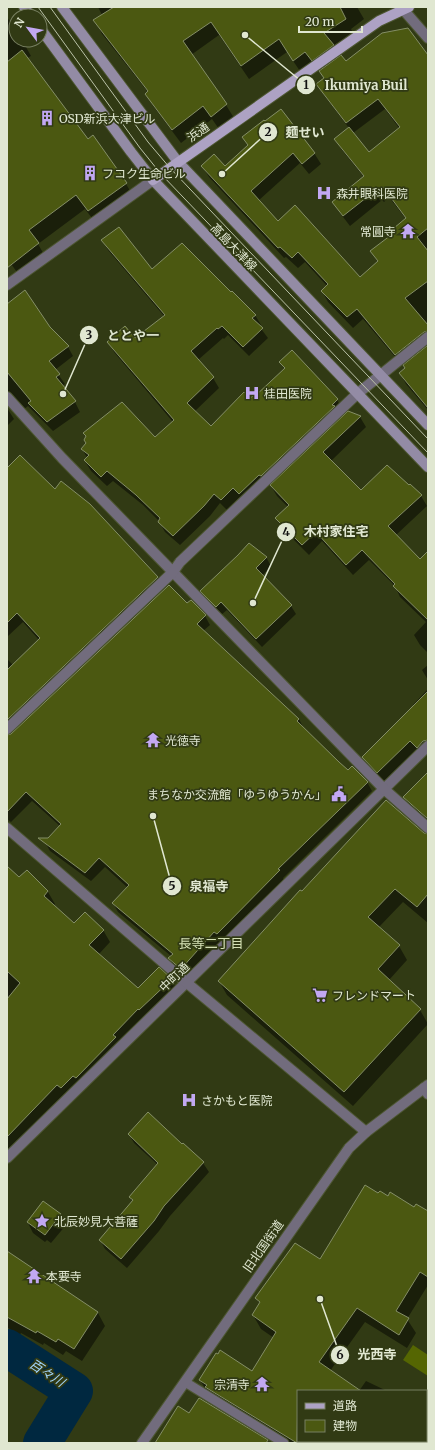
<svg xmlns="http://www.w3.org/2000/svg" width="435" height="1450" font-family="Merriweather,'Noto Sans JP',serif">
	<rect width="100%" height="100%" fill="#313a14"/>
	<polygon fill="#556602" points="413,1345 428,1355 428,1376 403,1360"/>
	<g fill="#0007" fill-rule="evenodd">
		<path d="M98,7H357L364,19L351,29L353,33L333,46L340,58L345,62L428,59V410L406,384L400,373L406,368L403,364L402,365L363,319L353,328L328,302L322,291L327,286L305,262L298,268L286,257L284,258L209,177L202,166L225,167L249,146L244,138L314,153L321,164L309,174L300,163L258,201L278,222L360,278L378,262L372,251L396,232L406,219L389,197L384,202L382,200L350,226L340,213L334,202L364,177L342,150L335,139L349,128L324,95L318,85L325,79L321,73H320L314,65L302,74L287,52L249,79L219,35L191,55L226,105L234,118L219,129L212,119L181,143L154,107L146,94L148,92L102,34L95,20L102,15ZM385,109L399,128L369,153L353,133Z"/>
		<polygon points="7,17 16,31 16,40 22,40 31,56 27,58 88,140 123,179 132,194 95,222 85,209 38,244 46,258 21,278 7,258"/>
		<polygon points="102,240 152,271 255,315 261,325 259,326 268,338 249,356 228,335 224,339 223,338 198,360 213,378 219,388 194,412 211,427 250,400 254,398 285,370 281,362 337,400 343,410 246,503 239,498 227,510 220,503 210,516 180,545 165,532 159,521 143,505 113,481 107,486 91,471 85,461 88,459 82,449 87,443 155,438 173,422 114,352 109,342 135,339 164,316 108,250"/>
		<polygon points="7,306 50,327 68,347 73,356 55,370 65,384 62,386 75,402 80,412 53,431 28,406 24,409 7,404"/>
		<polygon points="7,408 14,419 7,426"/>
		<polygon points="360,417 366,427 331,461 361,491 421,496 427,506 396,535 420,561 428,553 428,653 420,645 414,635 426,622 400,597 395,586 369,560 353,575 322,541 309,555 282,528 276,518 288,507 277,496 271,486"/>
		<polygon points="7,470 90,505 158,577 163,587 7,735 7,659 13,665 39,640 23,622 7,637"/>
		<polygon points="266,557 271,566 262,576 291,606 296,614 262,647 227,610 221,615 207,600 202,591"/>
		<polygon points="191,601 205,616 210,625 203,631 299,719 304,729 348,772 367,782 372,791 283,878 284,880 222,943 220,941 186,978 175,967 169,958 171,956 118,912 113,903 128,888 105,867 91,881 50,851 45,842 60,826 32,801 11,822 7,819 7,736"/>
		<polygon points="428,665 428,680 422,670"/>
		<polygon points="428,689 428,754 423,758 416,751 384,783 369,767 363,757 414,707 413,705"/>
		<polygon points="428,774 428,824 410,808 404,797"/>
		<polygon points="428,839 428,923 403,902 379,927 399,946 407,960 389,980 420,1010 428,1024 353,1106 227,995 219,981 302,893"/>
		<polygon points="7,867 19,879 27,871 48,892 55,904 53,906 74,925 103,930 110,942 99,954 138,989 171,979 178,991 83,1090 80,1087 7,1158"/>
		<polygon points="129,1134 182,1146 203,1163 209,1172 170,1216 159,1231 127,1268 105,1249 100,1240 133,1202 130,1197 158,1165 134,1143"/>
		<polygon points="378,1195 389,1197 414,1209 428,1213 428,1285 407,1319 416,1333 407,1348 365,1322 330,1371 359,1391 366,1381 387,1391 298,1391 298,1441 426,1441 426,1394 428,1391 428,1443 284,1443 208,1393 200,1380 252,1372 274,1338 261,1329 253,1315 260,1304 257,1298 320,1260"/>
		<polygon points="44,1202 60,1215 66,1225 51,1243 47,1240 45,1242 33,1233 28,1223"/>
		<polygon points="7,1253 98,1313 105,1326 82,1361 66,1351 63,1355 44,1343 43,1345 21,1333 19,1336 7,1327"/>
	</g>
	<g fill="none" stroke-linecap="round" stroke-linejoin="round">
		<polyline stroke="#002840" stroke-width="38" points="7,1348 74,1391 42,1443"/>
	</g>
	<g fill="#4b5811" stroke="#848e66">
		<polygon points="114,7 340,7 346,19 324,33 334,45 312,61 305,52 293,61 279,39 241,66 211,22 183,41 227,104 211,117 203,106 172,130 145,94 148,91 93,20"/>
		<polygon points="408,28 428,55 428,228 417,237 428,251 428,281 405,298 428,325 428,331 424,332 395,355 357,309 347,317 321,291 328,284 298,252 292,258 280,247 278,248 201,166 214,154 225,166 248,145 242,137 264,120 265,121 281,109 315,153 302,164 293,153 251,191 278,221 295,205 360,277 378,261 370,251 395,232 394,228 406,218 383,187 377,191 376,190 343,216 332,202 364,176 334,139 349,127 369,152 400,127 378,99 346,123 316,84 324,78 319,71 341,55 346,61 382,33"/>
		<polygon points="22,50 88,139 93,135 127,183 88,211 76,195 29,230 39,243 7,268 7,62"/>
		<polygon points="119,227 152,269 182,243 231,292 232,291 256,315 252,318 263,328 243,347 222,326 218,329 217,328 191,351 214,377 187,403 211,426 244,392 250,398 253,396 254,397 285,368 279,362 292,350 338,399 332,405 335,406 261,476 259,475 239,494 233,488 221,500 214,494 204,506 173,536 158,522 160,518 136,495 107,471 101,477 84,460 89,455 81,449 86,443 84,440 86,436 83,433 122,402 155,437 174,420 107,342 125,326 135,338 165,315 101,240"/>
		<polygon points="25,290 50,327 69,346 49,361 60,374 56,377 76,401 47,422 28,403 31,401 7,372 7,304"/>
		<polygon points="428,345 428,408 399,373 405,368 403,365"/>
		<polygon points="348,411 361,416 323,452 361,490 387,465 409,485 410,484 422,495 388,526 420,559 428,551 428,620 393,586 395,584 362,550 346,565 316,532 302,545 275,518 289,505 270,485"/>
		<polygon points="20,455 55,489 61,481 90,504 158,577 7,720 7,670 40,638 17,613 7,623 7,468"/>
		<polygon points="249,543 267,557 256,568 292,605 256,639 221,602 216,607 200,591 238,555"/>
		<polygon points="169,585 187,603 191,600 206,615 197,624 299,719 297,721 339,762 348,770 352,766 368,782 278,869 280,870 217,934 214,932 181,969 168,958 173,954 112,903 129,885 99,858 85,873 38,838 48,838 61,824 26,792 7,812 7,735 11,734"/>
		<polygon points="428,691 428,740 423,741 417,748 410,741 377,773 362,757"/>
		<polygon points="428,772 428,819 403,797"/>
		<polygon points="386,800 424,833 428,834 428,894 417,907 395,889 368,917 400,945 378,969 421,1009 344,1092 218,981 300,890 302,891"/>
		<polygon points="7,866 19,877 27,870 48,891 44,896 74,923 85,912 104,930 89,945 138,988 159,967 172,979 139,1010 138,1009 113,1035 116,1037 76,1078 73,1076 61,1088 57,1085 7,1137 7,999 20,983 7,971"/>
		<polygon points="148,1112 182,1144 183,1143 204,1162 164,1206 154,1221 121,1259 99,1240 133,1200 129,1197 158,1163 128,1134"/>
		<polygon points="365,1185 378,1193 380,1191 388,1196 390,1192 414,1207 416,1204 428,1211 428,1277 420,1272 396,1311 409,1318 399,1335 357,1308 319,1362 361,1391 298,1391 297,1443 205,1387 207,1385 199,1380 216,1353 218,1354 220,1350 252,1371 276,1332 252,1315 260,1302 255,1298 295,1243 320,1259"/>
		<polygon points="43,1201 61,1214 45,1235 27,1222"/>
		<polygon points="7,1251 98,1312 74,1349 58,1339 56,1342 37,1331 36,1333 7,1317"/>
		<polygon points="199,1398 268,1440 266,1443 155,1443 178,1406 189,1413"/>
	</g>
	<g fill="none" stroke-linecap="round" stroke-linejoin="round">
		<g stroke="#4d5632" stroke-width="11">
			<polyline id="service" points="185,1382 284,1443"/>
		</g>
		<g stroke="#4d5632" stroke-width="12">
			<polyline id="pedestrian" points="7,1158 428,746"/>
		</g>
		<g stroke="#4d5632" stroke-width="12">
			<g id="minor">
				<polyline points="401,7 428,38"/>
				<polyline points="7,397 62,458 384,789 428,828"/>
				<polyline points="7,729 173,572 180,562 357,394 428,337"/>
				<polyline points="7,828 187,983 366,1132"/>
				<polyline points="142,1443 349,1148 366,1132 428,1085"/>
			</g>
		</g>
		<g stroke="#4d5632" stroke-width="12">
			<g id="tertiary">
				<polyline points="7,285 153,180"/>
				<polyline points="424,1088 428,1094"/>
			</g>
		</g>
		<g stroke="#4d5632" stroke-width="12">
			<g id="secondary">
				<polyline points="24,7 31,16"/>
				<polyline points="62,7 178,162 428,425"/>
				<polyline points="40,28 131,152 153,180 428,467"/>
			</g>
		</g>
		<g stroke="#4d5632" stroke-width="12">
			<polyline id="primary" points="153,180 379,21 409,7"/>
		</g>
		<use href="#service" stroke="#726c7d" stroke-width="9"/>
		<use href="#pedestrian" stroke="#726c7d" stroke-width="10"/>
		<use href="#minor" stroke="#726c7d" stroke-width="10"/>
		<use href="#tertiary" stroke="#726c7d" stroke-width="10"/>
		<use href="#secondary" stroke="#938ba5" stroke-width="10"/>
		<use href="#primary" stroke="#ada2c4" stroke-width="10"/>
		<g stroke="#bac2a8" stroke-width="1">
			<polyline points="38,7 140,148 161,174 428,453"/>
			<polyline points="50,7 148,142 170,168 428,439"/>
		</g>
	</g>
	<defs>
		<g id="building-bare" transform="scale(1.2)"><path d="M-4-6H4V6H1V3H-1V6H-4ZM-2.5-4.3h1.7v1.8h-1.7ZM.8-4.3h1.7v1.8H.8ZM-2.5-1h1.7V.8h-1.7ZM.8-1h1.7V.8H.8Z" fill="#c2a8f2" stroke="#313a14" stroke-width="2.5" paint-order="stroke"/></g>
		<g id="hospital-bare" transform="scale(1.2)"><path d="M-5-5h3v3.5h4V-5h3V5h-3V1.5h-4V5h-3Z" fill="#c2a8f2" stroke="#313a14" stroke-width="2.5" paint-order="stroke"/></g>
		<g id="temple-bare" transform="scale(1.2)"><path d="M0-6L5-2H3V0L6.5 2.5H4V6H1.5V3h-3V6H-4V2.5H-6.5L-3 0V-2H-5Z" fill="#c2a8f2" stroke="#313a14" stroke-width="2.5" paint-order="stroke"/></g>
		<g id="civic-bare" transform="scale(1.2)"><path d="M-.6-6.5H3V-4.5H.6V-3L4-1V1h2V6H-6V1h2V-1L-.6-3ZM-1.2 2.5V6h2.4V2.5Z" fill="#c2a8f2" stroke="#313a14" stroke-width="2.5" paint-order="stroke"/></g>
		<g id="supermarket-bare" transform="scale(1.2)"><path d="M-6-5.5h2.5l.6 2H6L4.5 2H-2.5L-4.4-4H-6ZM-1.5 3.2a1.3 1.3 0 1 0 .1 0ZM3 3.2a1.3 1.3 0 1 0 .1 0Z" fill="#c2a8f2" stroke="#313a14" stroke-width="2.5" paint-order="stroke"/></g>
		<g id="sight-bare" transform="scale(1.2)"><path d="M0-6L1.8-2.2L6-1.7L2.9 1.2L3.7 5.4L0 3.3L-3.7 5.4L-2.9 1.2L-6-1.7L-1.8-2.2Z" fill="#c2a8f2" stroke="#313a14" stroke-width="2.5" paint-order="stroke"/></g>
	</defs>
	<g fill-rule="evenodd">
		<use href="#building-bare" x="47" y="118"/>
		<use href="#building-bare" x="90" y="173"/>
		<use href="#hospital-bare" x="324" y="193"/>
		<use href="#temple-bare" x="408" y="231"/>
		<use href="#hospital-bare" x="252" y="393"/>
		<use href="#temple-bare" x="153" y="740"/>
		<use href="#civic-bare" x="339" y="794"/>
		<use href="#supermarket-bare" x="320" y="995"/>
		<use href="#hospital-bare" x="189" y="1100"/>
		<use href="#sight-bare" x="42" y="1221"/>
		<use href="#temple-bare" x="34" y="1276"/>
		<use href="#temple-bare" x="262" y="1384"/>
	</g>
	<g text-anchor="middle" dominant-baseline="central" stroke-width="3.5" stroke-linejoin="round" paint-order="stroke">
		<g font-size="12" fill="#e0e7d1" stroke="#313a14" text-anchor="start">
			<text x="59" y="118">OSD新浜大津ビル</text>
			<text x="102" y="173">フコク生命ビル</text>
			<text x="336" y="193">森井眼科医院</text>
			<text x="396" y="231" text-anchor="end">常圓寺</text>
			<text x="264" y="393">桂田医院</text>
			<text x="165" y="740">光徳寺</text>
			<text x="327" y="794" text-anchor="end">まちなか交流館「ゆうゆうかん」</text>
			<text x="332" y="995">フレンドマート</text>
			<text x="201" y="1100">さかもと医院</text>
			<text x="54" y="1221">北辰妙見大菩薩</text>
			<text x="46" y="1276">本要寺</text>
			<text x="250" y="1384" text-anchor="end">宗清寺</text>
		</g>
		<g font-size="12" fill="#e0e7d1" stroke="#313a14">
			<text transform="translate(198 132) rotate(-35)">浜通</text>
			<text transform="translate(234 247) rotate(46)">高島大津線</text>
			<text transform="translate(174 977) rotate(-44)">中町通</text>
			<text transform="translate(263 1246) rotate(-55)">旧北国街道</text>
		</g>
		<g font-size="13" fill="#d4e0b4" stroke="#313a14">
			<text x="211" y="943">長等二丁目</text>
		</g>
		<g font-size="13" font-style="italic" fill="#a1d4fa" stroke="#313a14">
			<text transform="translate(47 1373) rotate(33)">百々川</text>
		</g>
	</g>
	<path fill="none" stroke="#e0e7d1" stroke-width="1.5" d="M245 35L306 85M222 174L268 132M63 394L89 335M253 603L286 532M153 816L172 886M320 1299L340 1355"/>
	<g fill="#e0e7d1" stroke="#313a14" stroke-width="1.5">
		<circle cx="245" cy="35" r="4"/>
		<circle cx="222" cy="174" r="4"/>
		<circle cx="63" cy="394" r="4"/>
		<circle cx="253" cy="603" r="4"/>
		<circle cx="153" cy="816" r="4"/>
		<circle cx="320" cy="1299" r="4"/>
		<circle cx="306" cy="85" r="10"/>
		<circle cx="268" cy="132" r="10"/>
		<circle cx="89" cy="335" r="10"/>
		<circle cx="286" cy="532" r="10"/>
		<circle cx="172" cy="886" r="10"/>
		<circle cx="340" cy="1355" r="10"/>
	</g>
	<g font-size="12" text-anchor="middle" font-weight="bold" fill="#111">
		<text x="306" y="89">1</text>
		<text x="268" y="136">2</text>
		<text x="89" y="339">3</text>
		<text x="286" y="536">4</text>
		<text x="172" y="890">5</text>
		<text x="340" y="1359">6</text>
	</g>
	<g font-size="13" text-anchor="middle" font-weight="bold" fill="#e0e7d1" stroke="#313a14" stroke-width="3.5" stroke-linejoin="round" paint-order="stroke">
		<text x="366" y="90">Ikumiya Buil</text>
		<text x="305" y="137">麺せい</text>
		<text x="133" y="340">ととや一</text>
		<text x="336" y="536">木村家住宅</text>
		<text x="209" y="891">泉福寺</text>
		<text x="377" y="1359">光西寺</text>
	</g>
	<rect width="435" height="1450" fill="none" stroke="#e0e7d1" stroke-width="16"/>
	<rect x="297" y="1390" width="130" height="52" fill="#313a14" stroke="#777f60"/>
	<rect x="305" y="1403" width="20" height="6" fill="#ada2c4" stroke="#777f60"/>
	<text x="333" y="1410" font-size="12" fill="#e0e7d1">道路</text>
	<rect x="305" y="1420" width="20" height="12" fill="#4b5811" stroke="#777f60"/>
	<text x="333" y="1430" font-size="12" fill="#e0e7d1">建物</text>
	<g transform="translate(28 28) rotate(302)"><circle r="19" fill="#313a14" stroke="#777f60"/>
	<path d="M0-3L7 15L0 10L-7 15Z" fill="#c2a8f2"/>
	<text y="-6" font-size="11" font-weight="bold" text-anchor="middle" fill="#e0e7d1">N</text>
	</g>
	<path d="M299 26v6h63v-6" fill="none" stroke="#e0e7d1" stroke-width="2"/>
	<text x="305" y="26" font-size="12" fill="#e0e7d1" stroke="#313a14" stroke-width="3" paint-order="stroke">20 m</text>
</svg>
